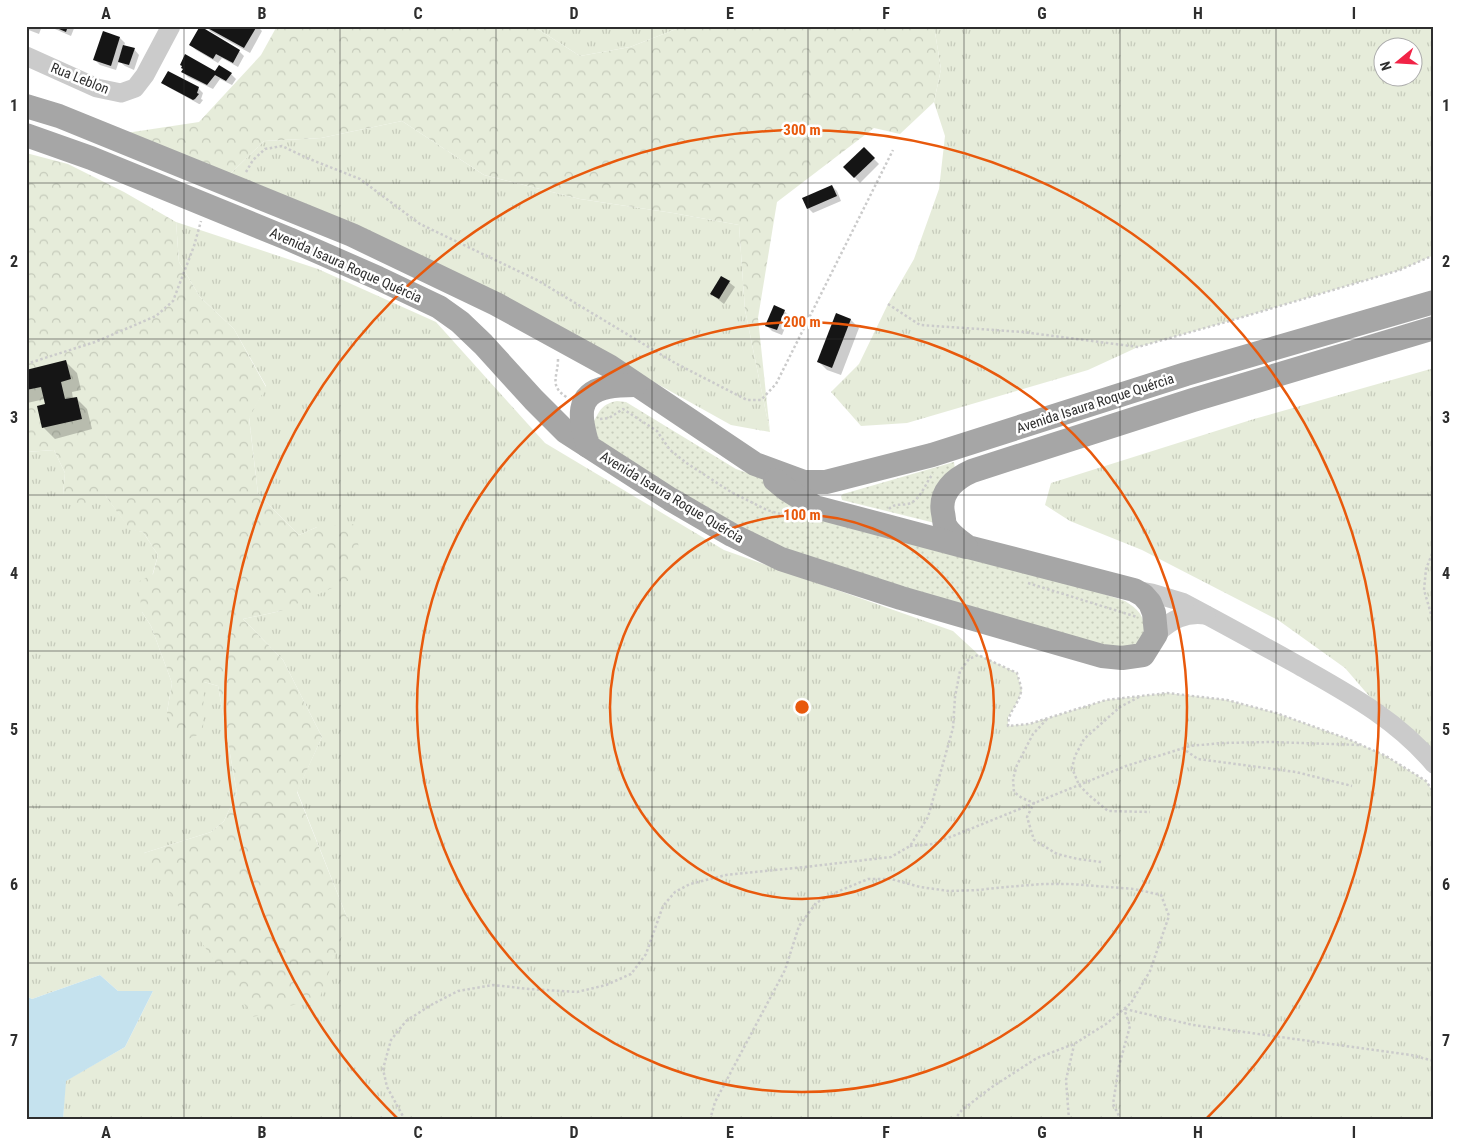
<svg xmlns="http://www.w3.org/2000/svg" width="1460" height="1146" font-family="'Roboto Condensed',sans-serif">
	<defs>
		<pattern id="grass-tufts" width="24" height="20" patternUnits="userSpaceOnUse" patternTransform="scale(1.25)"><rect width="24" height="20" fill="#e6ecda"/><path d="M3 7l-1-3M5 7V3M7 7l1-3M15 17l-1-3M17 17v-4M19 17l1-3" fill="none" stroke="#c6cbbb"/></pattern>
		<pattern id="forest-crowns" width="20" height="18" patternUnits="userSpaceOnUse" patternTransform="scale(1.25)"><rect width="20" height="18" fill="#e6ecda"/><path d="M2 6a3 3 0 1 1 6 0M12 15a3 3 0 1 1 6 0" fill="none" stroke="#c6cbbb"/></pattern>
		<pattern id="park-dots" width="8" height="8" patternUnits="userSpaceOnUse" patternTransform="scale(1.25)"><rect width="8" height="8" fill="#e6ecda"/><path d="M2 2h.1M6 6h.1" fill="none" stroke="#c6cbbb" stroke-width="1.8" stroke-linecap="round"/></pattern>
	</defs>
	<rect width="100%" height="100%" fill="#fff"/>
	<g fill="url(#grass-tufts)" fill-rule="evenodd">
		<polygon points="533,26 684,26 630,47 580,56"/>
		<path d="M934,26H1434V255L1400,270L1226,322L1138,347L1088,370L907,423L861,426L831,392L859,364L888,304L914,259L939,189L945,136L934,102L941,69ZM1382,48H1412V78H1382Z"/>
		<polygon points="402,121 484,175 580,199 673,213 739,225 745,310 770,432 731,425 476,283 229,175 264,141 321,138"/>
		<polygon points="176,222 318,269 436,322 545,443 724,550 953,631 979,655 1017,673 1022,691 1015,706 1008,717 1008,726 1029,724 1106,700 1167,693 1227,700 1276,713 1348,739 1386,756 1426,781 1434,793 1434,1120 63,1120 65,1081 125,1047 153,991 118,991 100,975 32,999 26,996 26,452 54,450 65,473 63,495 105,495 130,529 143,532 158,555 142,612 151,626 172,683 167,712 204,682 218,686 237,793 224,821 211,832 144,853 348,920 297,791 322,737 283,660 243,619 281,611 317,527 299,535 258,494 249,417 266,386 234,329 200,297 179,262"/>
		<polygon points="1434,368 1434,764 1395,726 1345,668 1278,620 1142,550 1070,521 1045,505 1051,483 1254,419"/>
	</g>
	<g fill="url(#forest-crowns)">
		<polygon points="277,26 533,26 580,56 630,47 684,26 934,26 941,69 934,102 900,134 874,128 777,202 758,318 770,432 745,310 739,225 673,213 580,199 484,175 402,121 321,138 264,141 229,175 126,133 199,122 261,55"/>
		<polygon points="26,153 68,164 124,192 176,222 179,262 200,297 234,329 266,387 249,418 258,494 299,535 317,527 355,524 363,574 281,611 243,619 283,660 322,737 297,792 348,920 320,997 253,1017 202,943 144,853 211,832 224,821 237,793 218,686 204,682 203,733 188,739 173,734 167,712 172,683 151,626 142,612 138,582 153,574 158,555 143,532 130,530 105,495 91,506 73,506 63,495 65,473 54,450 26,452 26,276 28,272 26,269"/>
	</g>
	<g fill="url(#park-dots)">
		<path d="M617,401L626,402L736,469L759,477L775,487L1125,601C1143,612 1148,622 1141,642L1122,654L785,554L601,449L593,423C600,410 602,404 617,401Z"/>
		<polygon points="954,462 956,476 935,523 842,500 841,496 843,494"/>
	</g>
	<polygon fill="#c5e2ee" points="100,975 118,991 153,991 125,1047 66,1081 63,1120 33,1120 26,1114 26,996 32,999"/>
	<g fill="#0003">
		<polygon points="26,26 42,26 39,34 26,29"/>
		<polygon points="48,26 75,26 71,36"/>
		<polygon points="206,26 257,26 262,31 250,53 210,31"/>
		<polygon points="120,38 125,43 124,46 134,49 139,55 134,70 125,66 119,61 116,70 100,65 95,60"/>
		<polygon points="191,45 239,51 244,56 238,67 222,58 218,63 196,50"/>
		<polygon points="183,72 231,74 236,79 232,85 220,79 213,89 188,77"/>
		<polygon points="163,82 198,88 203,93 201,99 203,100 200,104 199,104 168,87"/>
		<polygon points="864,149 879,164 860,183 845,167"/>
		<polygon points="832,186 837,191 841,201 813,213 808,208"/>
		<polygon points="722,277 735,287 724,304 711,294"/>
		<polygon points="784,311 790,316 782,335 772,331 767,326"/>
		<polygon points="837,315 851,320 859,328 841,375 827,370 819,362"/>
		<polygon points="66,362 77,373 81,390 72,392 73,399 76,398 87,409 92,429 55,439 44,428 47,405 45,399 27,403 26,402 26,372"/>
	</g>
	<g fill="#151515">
		<polygon points="52,26 68,26 66,32"/>
		<polygon points="200,26 240,50 233,63 216,54 213,59 189,45"/>
		<polygon points="204,26 257,26 244,48"/>
		<polygon points="103,31 120,37 111,66 93,60"/>
		<polygon points="123,45 135,48 129,65 118,62"/>
		<polygon points="185,54 215,71 219,65 232,73 226,81 215,75 207,85 181,72 183,69 181,68 182,66 180,65"/>
		<polygon points="168,71 199,87 197,93 199,94 195,99 193,100 161,83"/>
		<polygon points="864,147 875,158 854,178 843,167"/>
		<polygon points="832,185 837,196 807,209 802,198"/>
		<polygon points="721,276 730,281 719,299 710,294"/>
		<polygon points="774,305 785,310 777,330 765,326"/>
		<polygon points="836,313 851,319 832,368 817,362"/>
		<polygon points="66,360 71,379 61,382 65,399 77,397 82,419 42,428 37,406 45,404 41,387 26,390 26,370"/>
	</g>
	<g fill="none" stroke-linecap="round" stroke-linejoin="round">
		<g stroke="#cbcbcb" stroke-width="2.5" stroke-dasharray="2.5 2.5" stroke-linecap="butt">
			<polyline points="246,172 253,160 265,149 282,146 307,158 360,179 420,224 537,280 675,363 747,400 761,400 776,384 893,150"/>
			<polyline points="888,304 920,325 1023,332 1138,347 1226,322 1400,270 1434,255"/>
			<path d="M558,359C558,377 548,386 568,398"/>
			<polyline points="26,364 95,342 156,316 173,301 194,246 201,221"/>
			<polyline points="600,419 609,418 623,409 657,431 670,450 688,464 731,492 767,510 800,520"/>
			<path d="M889,509C896,501 905,508 914,501C923,494 926,482 933,474"/>
			<polyline points="1434,549 1426,569 1424,590 1434,624"/>
			<polyline points="1028,583 1137,617"/>
			<polyline points="1139,697 1120,707 1084,739 1075,756 1072,768 1079,785 1090,796 1108,811 1150,812"/>
			<polyline points="1047,719 1033,734 1017,765 1013,779 1014,792 1022,798 1034,803 1027,817 1034,840 1057,854 1078,859 1101,862"/>
			<polyline points="1182,748 1198,759 1296,772 1352,786"/>
			<polyline points="910,846 933,844 1126,766 1190,746 1221,743 1272,742 1360,745"/>
			<polyline points="1125,1009 1193,1025 1411,1055 1434,1061"/>
			<path d="M405,1120L387,1087L383,1069L391,1040L406,1021L431,1005L458,991L493,985L529,989L577,992L606,985L631,974L646,954L663,906L675,892L690,884L726,875L805,867L891,857L910,846L928,817L953,728L955,697L960,671L969,659L978,655L1017,673C1018,678 1022,687 1021,692C1018,706 1008,711 1008,726L1029,724L1106,700L1167,693L1227,700L1276,713L1348,739L1386,756L1426,781L1434,793"/>
			<polyline points="710,1120 715,1102 785,970 799,926 816,903 839,891 868,879 891,879 920,887 949,891 978,890 1006,887 1043,884 1071,884 1134,889 1161,895 1169,916 1150,971 1131,1003 1106,1024 1074,1044 1037,1058 992,1087 962,1110 954,1120"/>
			<polyline points="1069,1120 1066,1080 1074,1045"/>
			<polyline points="1121,1120 1113,1104 1119,1066 1130,1026 1124,1009"/>
		</g>
		<g stroke="#cbcbcb" stroke-width="19">
			<polyline points="26,56 97,88 121,93 135,88 145,75 171,26"/>
			<path d="M1135,590L1152,593L1182,602C1220,622 1258,643 1296,664C1347,693 1395,718 1434,764"/>
			<path d="M1156,634C1171,620 1185,612 1206,615"/>
		</g>
		<g stroke="#a6a6a6" stroke-width="24">
			<polyline points="26,106 59,116 352,235 496,304 609,366 755,464 804,482 826,482 932,455 1186,374 1434,302"/>
			<path d="M26,135L91,158L289,239L378,278L439,307L460,322L483,344L534,400L566,432L670,499L732,535L781,559L901,598L1102,656L1122,658L1143,655L1156,634L1154,613L1150,603L1143,595L1134,590L968,547C960,541 950,535 945,525C944,522 944,517 943,513C939,492 954,479 972,471L1193,400L1434,328"/>
			<path d="M588,446C580,419 574,394 608,387C617,385 627,385 635,385"/>
			<polyline points="775,480 786,489 815,507 966,547"/>
		</g>
	</g>
	<path fill="none" stroke="#2e2e2e" stroke-width="1" stroke-opacity="0.55" d="M184,26V1120M340,26V1120M496,26V1120M652,26V1120M808,26V1120M964,26V1120M1120,26V1120M1276,26V1120M26,183H1434M26,339H1434M26,495H1434M26,651H1434M26,807H1434M26,963H1434"/>
	<g fill="none" stroke="#e8590c" stroke-width="2.5">
		<circle cx="802" cy="707" r="192"/>
		<circle cx="802" cy="707" r="385"/>
		<path d="M398 1119A577 577 0 1 1 1206 1119"/>
	</g>
	<g text-anchor="middle" dominant-baseline="central" stroke-width="5" stroke-linejoin="round" paint-order="stroke">
		<g font-size="14" fill="#2e2e2e" stroke="#fff">
			<text transform="translate(80 78) rotate(22)">Rua Leblon</text>
			<text transform="translate(346 265) rotate(24)">Avenida Isaura Roque Quércia</text>
			<text transform="translate(1095 403) rotate(-18)">Avenida Isaura Roque Quércia</text>
			<text transform="translate(672 497) rotate(31)">Avenida Isaura Roque Quércia</text>
		</g>
	</g>
	<circle cx="802" cy="707" r="8" fill="#e8590c" stroke="#fff" stroke-width="2.5"/>
	<g font-size="15" text-anchor="middle" font-weight="bold" fill="#e8590c" stroke="#fff" stroke-width="5" stroke-linejoin="round" paint-order="stroke">
		<text x="802" y="135">300 m</text>
		<text x="802" y="327">200 m</text>
		<text x="802" y="520">100 m</text>
	</g>
	<rect width="1460" height="1146" fill="none" stroke="#ffffff" stroke-width="55"/>
	<g transform="translate(1398 62) rotate(252)"><circle r="24" fill="#ffffff" stroke="#ababab"/>
	<path d="M0-4L9 19L0 12L-9 19Z" fill="#f12346"/>
	<text y="-8" font-size="14" font-weight="bold" text-anchor="middle" fill="#2e2e2e">N</text>
	</g>
	<rect x="28" y="28" width="1404" height="1090" fill="none" stroke="#2e2e2e" stroke-width="2"/>
	<g font-size="16" text-anchor="middle" font-weight="bold" fill="#2e2e2e">
		<text x="106" y="19">A</text>
		<text x="262" y="19">B</text>
		<text x="418" y="19">C</text>
		<text x="574" y="19">D</text>
		<text x="730" y="19">E</text>
		<text x="886" y="19">F</text>
		<text x="1042" y="19">G</text>
		<text x="1198" y="19">H</text>
		<text x="1354" y="19">I</text>
		<text x="14" y="111">1</text>
		<text x="1446" y="111">1</text>
		<text x="14" y="267">2</text>
		<text x="1446" y="267">2</text>
		<text x="14" y="423">3</text>
		<text x="1446" y="423">3</text>
		<text x="14" y="579">4</text>
		<text x="1446" y="579">4</text>
		<text x="14" y="735">5</text>
		<text x="1446" y="735">5</text>
		<text x="14" y="890">6</text>
		<text x="1446" y="890">6</text>
		<text x="14" y="1046">7</text>
		<text x="1446" y="1046">7</text>
		<text x="106" y="1138">A</text>
		<text x="262" y="1138">B</text>
		<text x="418" y="1138">C</text>
		<text x="574" y="1138">D</text>
		<text x="730" y="1138">E</text>
		<text x="886" y="1138">F</text>
		<text x="1042" y="1138">G</text>
		<text x="1198" y="1138">H</text>
		<text x="1354" y="1138">I</text>
	</g>
</svg>
